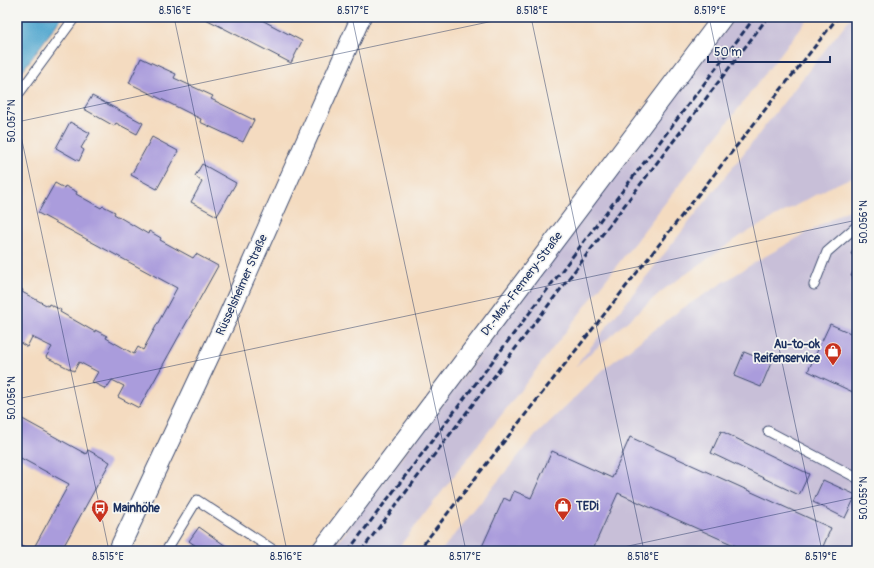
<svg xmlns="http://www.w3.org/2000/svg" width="874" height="568" font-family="Pangolin,sans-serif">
	<rect width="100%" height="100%" fill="#f6f6f2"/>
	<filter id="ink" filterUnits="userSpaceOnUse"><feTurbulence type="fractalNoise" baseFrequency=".025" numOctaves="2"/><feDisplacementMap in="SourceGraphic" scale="8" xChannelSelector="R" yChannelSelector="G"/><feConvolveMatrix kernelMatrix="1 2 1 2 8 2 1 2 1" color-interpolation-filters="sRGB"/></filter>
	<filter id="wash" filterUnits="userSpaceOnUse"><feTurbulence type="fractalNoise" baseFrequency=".012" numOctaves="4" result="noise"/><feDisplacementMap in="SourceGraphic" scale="16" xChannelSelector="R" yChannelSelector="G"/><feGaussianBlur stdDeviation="0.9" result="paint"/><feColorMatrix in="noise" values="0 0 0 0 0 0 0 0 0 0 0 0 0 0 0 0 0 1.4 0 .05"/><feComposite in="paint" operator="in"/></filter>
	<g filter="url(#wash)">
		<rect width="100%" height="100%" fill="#f4dbc0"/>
		<g fill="#c8bfd8">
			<polygon points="735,17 809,17 396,551 331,551"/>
			<polygon points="851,17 857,17 857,175 828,188 742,235 663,290 575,367"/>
			<polygon points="857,207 857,551 441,551 533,438 604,369 680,310 757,261 842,213"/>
		</g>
		<polygon fill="#53a7cf" stroke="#376b96" points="17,17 62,17 17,78"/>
		<g id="blocks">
			<g fill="#aa9cdc">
				<polygon points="202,17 256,17 302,41 291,63"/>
				<polygon points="141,58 176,74 174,78 213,96 211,99 254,120 243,142 200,122 201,119 129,83"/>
				<polygon points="92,96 143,123 137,134 116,123 114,126 84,109"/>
				<polygon points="70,122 90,133 81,148 84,150 79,161 56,148"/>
				<polygon points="152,137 178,151 157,189 131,175"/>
				<polygon points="202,164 236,183 217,216 191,202 202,182 195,176"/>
				<polygon points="55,183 64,188 65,186 77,192 76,194 101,208 103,206 115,212 114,214 148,234 149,231 161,238 160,240 193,258 196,254 218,266 139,408 118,397 124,386 112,380 106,389 92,382 98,372 79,362 74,371 46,357 52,347 32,337 27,347 17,341 17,287 23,290 22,292 48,306 49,304 61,310 60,312 95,332 95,330 107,336 106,338 134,354 138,347 143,350 177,288 38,213"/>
				<polygon points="857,243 857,257 851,254"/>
				<polygon points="857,264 857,279 851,276"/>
				<polygon points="830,324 857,336 857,394 808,371"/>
				<polygon points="744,352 771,363 761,387 734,376"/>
				<polygon points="17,416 86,454 88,450 110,462 61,551 32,551 69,484 17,456"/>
				<polygon points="721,431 809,474 799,495 711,453"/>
				<polygon points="630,437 831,528 821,551 747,551 618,493 592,551 480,551 504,498 510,501 514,491 531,498 552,451 612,478"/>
				<polygon points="823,480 856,495 845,518 813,502"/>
				<polygon points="199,527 233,551 203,551 189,541"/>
				<polygon points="17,544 30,551 17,551"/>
			</g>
		</g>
	</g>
	<g filter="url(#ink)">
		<use href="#blocks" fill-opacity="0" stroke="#3c496d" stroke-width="1"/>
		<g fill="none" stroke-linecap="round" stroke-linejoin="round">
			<g stroke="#3c496d" stroke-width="11">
				<g id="lane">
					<polyline points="17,96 75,17"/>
					<polyline points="814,285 827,252 857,226"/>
					<polyline points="768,431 857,478"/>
					<polyline points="166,551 197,500 275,551"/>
				</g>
			</g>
			<g stroke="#3c496d" stroke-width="21">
				<g id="street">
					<polyline points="118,551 225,323 361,17"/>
					<polyline points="321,551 723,17"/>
				</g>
			</g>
			<use href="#lane" stroke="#fff" stroke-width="9"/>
			<use href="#street" stroke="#fff" stroke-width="19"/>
			<g stroke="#1b2f5e" stroke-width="3" stroke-dasharray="6 3" stroke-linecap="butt">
				<polyline points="348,551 755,17"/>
				<polyline points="361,551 768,17"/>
				<polyline points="418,551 838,17"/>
			</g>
		</g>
	</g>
	<path fill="none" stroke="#1b2f5e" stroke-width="1" stroke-opacity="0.45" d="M174,17L287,551M352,17L466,551M531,17L644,551M709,17L822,551M17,117L109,551M17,122L512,17M17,399L857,220M605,551L857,497"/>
	<defs>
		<g id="shop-pin" transform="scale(0.9)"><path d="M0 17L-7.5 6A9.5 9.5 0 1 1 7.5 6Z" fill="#c8321e" stroke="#f6f6f2"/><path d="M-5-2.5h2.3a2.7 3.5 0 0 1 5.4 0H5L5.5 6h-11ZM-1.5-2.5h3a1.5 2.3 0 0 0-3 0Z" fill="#fff"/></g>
		<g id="bus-pin" transform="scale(0.9)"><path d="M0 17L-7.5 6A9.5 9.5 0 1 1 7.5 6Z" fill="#c8321e" stroke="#f6f6f2"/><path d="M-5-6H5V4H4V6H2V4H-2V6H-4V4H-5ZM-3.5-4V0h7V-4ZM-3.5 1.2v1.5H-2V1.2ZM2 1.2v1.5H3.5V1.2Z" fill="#fff"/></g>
	</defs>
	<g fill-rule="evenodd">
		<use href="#shop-pin" x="833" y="351"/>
		<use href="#shop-pin" x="563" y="506"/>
		<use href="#bus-pin" x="100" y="508"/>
	</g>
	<g text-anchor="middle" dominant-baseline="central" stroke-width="3.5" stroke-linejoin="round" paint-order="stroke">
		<g font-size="12" fill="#1b2f5e" stroke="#f6f6f2">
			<text transform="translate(522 284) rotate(-53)">Dr.-Max-Fremery-Straße</text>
			<text transform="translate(242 285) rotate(-66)">Rüsselsheimer Straße</text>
		</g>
		<g font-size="12" font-weight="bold" fill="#1b2f5e" stroke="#f6f6f2" text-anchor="start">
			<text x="820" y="344" text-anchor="end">Au-to-ok<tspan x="820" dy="14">Reifenservice</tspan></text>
			<text x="576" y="506">TEDi</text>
			<text x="113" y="508">Mainhöhe</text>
		</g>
	</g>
	<rect width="874" height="568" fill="none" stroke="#f6f6f2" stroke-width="44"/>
	<path d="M708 56v6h122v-6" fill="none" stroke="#1b2f5e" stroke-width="2"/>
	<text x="714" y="56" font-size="12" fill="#1b2f5e" stroke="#f6f6f2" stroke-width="3" paint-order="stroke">50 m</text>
	<rect x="22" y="22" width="830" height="524" fill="none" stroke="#1b2f5e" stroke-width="1.5"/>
	<g font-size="10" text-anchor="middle" fill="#1b2f5e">
		<text x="175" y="14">8.516°E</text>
		<text x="353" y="14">8.517°E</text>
		<text x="532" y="14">8.518°E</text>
		<text x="710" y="14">8.519°E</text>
		<text transform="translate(11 121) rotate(-90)" y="4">50.057°N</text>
		<text transform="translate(863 222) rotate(-90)" y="4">50.056°N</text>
		<text transform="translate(11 398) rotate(-90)" y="4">50.056°N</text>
		<text transform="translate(863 498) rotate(-90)" y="4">50.055°N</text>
		<text x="108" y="560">8.515°E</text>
		<text x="286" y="560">8.516°E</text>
		<text x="465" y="560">8.517°E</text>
		<text x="643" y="560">8.518°E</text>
		<text x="821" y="560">8.519°E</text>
	</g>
</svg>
